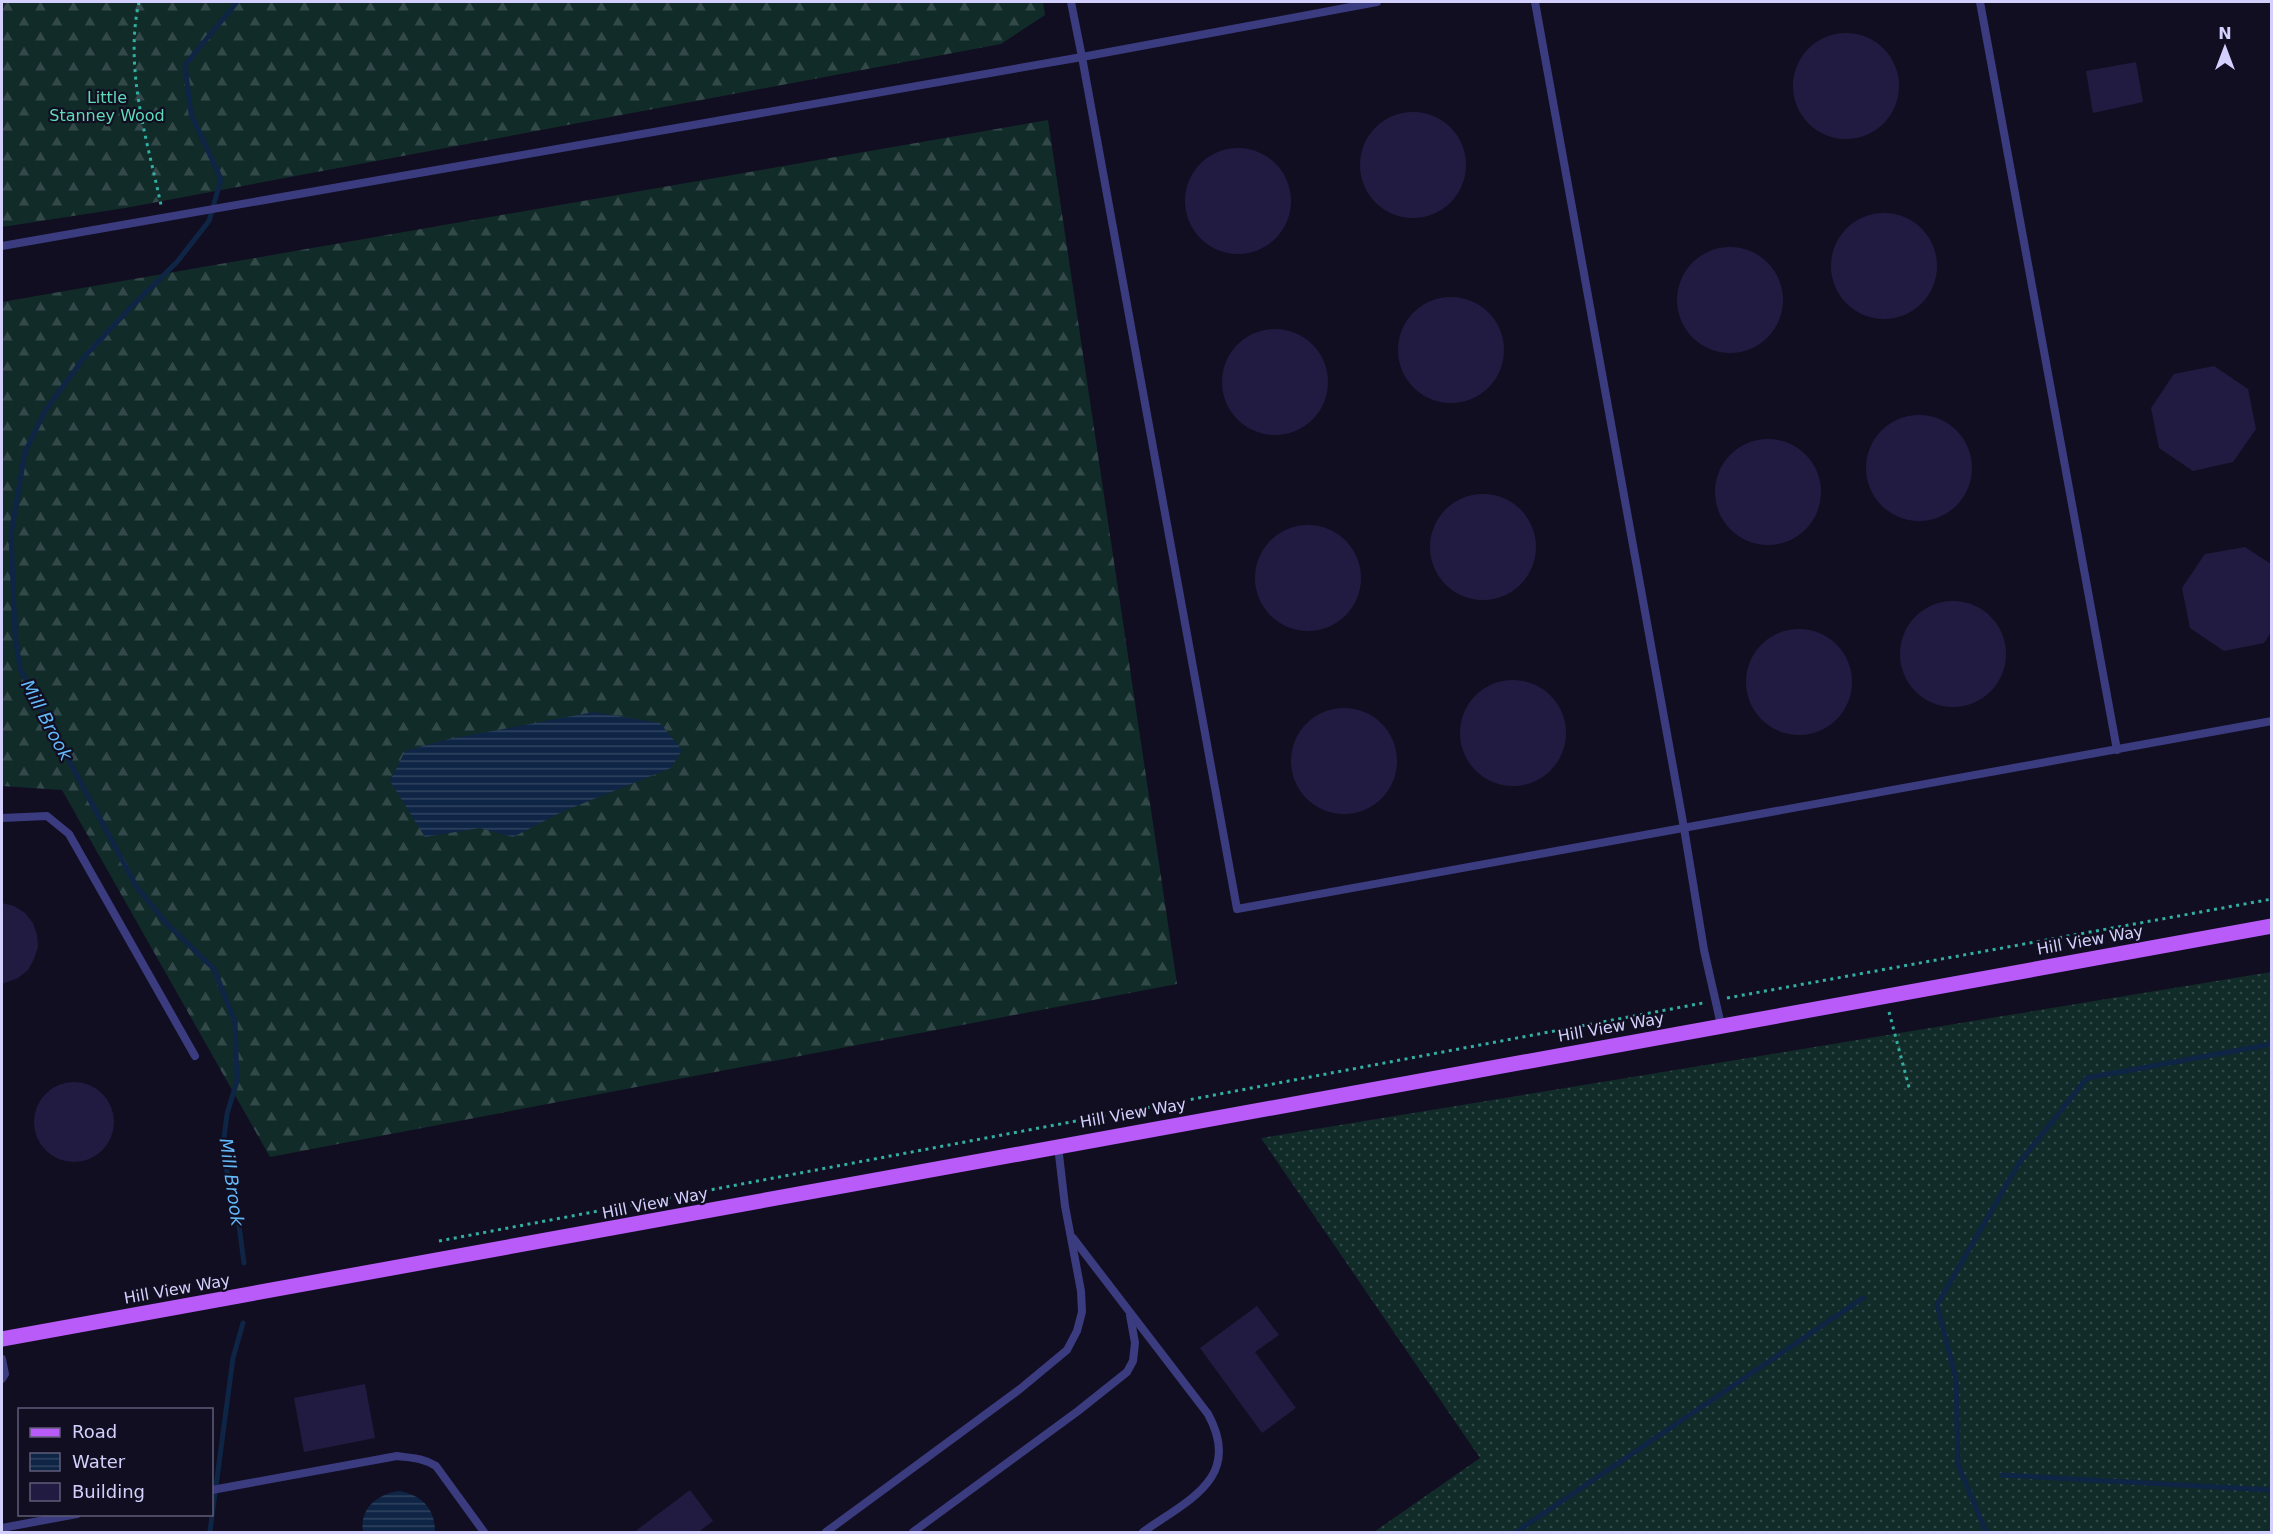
<svg xmlns="http://www.w3.org/2000/svg" width="2273" height="1534" font-family="'DejaVu Sans',sans-serif">
	<defs>
		<pattern id="grass-dots" width="8" height="8" patternUnits="userSpaceOnUse" patternTransform="scale(1.5)"><rect width="8" height="8" fill="#112b29"/><path d="M2 2h.1M6 6h.1" fill="none" stroke="#334949" stroke-width="1.8" stroke-linecap="round"/></pattern>
		<pattern id="forest-firs" width="22" height="20" patternUnits="userSpaceOnUse" patternTransform="scale(1.5)"><rect width="22" height="20" fill="#112b29"/><path d="M5 1l3.5 6h-7zM16 11l3.5 6h-7z" fill="#334949"/></pattern>
		<pattern id="water-rules" width="6" height="5" patternUnits="userSpaceOnUse" patternTransform="scale(1.5)"><rect width="6" height="5" fill="#0e2545"/><path d="M0 2.5h6" fill="none" stroke="#304461"/></pattern>
	</defs>
	<rect width="100%" height="100%" fill="#110e21"/>
	<polygon fill="url(#grass-dots)" points="2271,972 2271,1532 1374,1532 1480,1458 1261,1138"/>
	<g fill="url(#forest-firs)">
		<polygon points="2,2 1043,2 1045,15 1001,44 125,208 2,227"/>
		<polygon points="1048,120 1177,984 270,1157 62,790 2,786 2,302"/>
	</g>
	<g fill="url(#water-rules)">
		<polygon points="594,712 660,723 682,750 671,768 564,811 513,837 480,828 425,837 390,781 405,751 449,739"/>
		<path d="M399,1491C422,1495 435,1509 435,1532H363C359,1508 378,1494 399,1491Z"/>
	</g>
	<g fill="none" stroke-linecap="round" stroke-linejoin="round">
		<g stroke="#0e2545" stroke-width="5">
			<polyline points="237,2 185,65 191,114 221,179 209,221 177,262 132,306 86,355 45,411 25,452 11,534 15,634 20,669 136,886 166,923 214,969 235,1022 237,1081 227,1114 223,1146 228,1178 236,1203 244,1263"/>
			<polyline points="2002,1475 2272,1490"/>
			<polyline points="211,1532 210,1531 233,1358 243,1323"/>
			<polyline points="1516,1532 1863,1298"/>
			<polyline points="1986,1532 1958,1465 1956,1379 1937,1305 2019,1163 2087,1078 2272,1044"/>
		</g>
	</g>
	<g fill="#211b41">
		<circle cx="1846" cy="86" r="53"/>
		<polygon points="2136,62 2143,102 2093,113 2086,71"/>
		<circle cx="1413" cy="165" r="53"/>
		<circle cx="1238" cy="201" r="53"/>
		<circle cx="1884" cy="266" r="53"/>
		<circle cx="1730" cy="300" r="53"/>
		<circle cx="1451" cy="350" r="53"/>
		<circle cx="1275" cy="382" r="53"/>
		<polygon points="2214,366 2248,389 2256,429 2233,462 2193,471 2159,448 2151,408 2174,374"/>
		<circle cx="1919" cy="468" r="53"/>
		<circle cx="1768" cy="492" r="53"/>
		<circle cx="1483" cy="547" r="53"/>
		<circle cx="1308" cy="578" r="53"/>
		<polygon points="2245,547 2271,564 2271,632 2264,643 2224,651 2190,628 2182,588 2205,554"/>
		<circle cx="1953" cy="654" r="53"/>
		<circle cx="1799" cy="682" r="53"/>
		<circle cx="1513" cy="733" r="53"/>
		<circle cx="1344" cy="761" r="53"/>
		<polygon points="2,903 14,906 25,913 33,923 37,935 38,947 34,959 28,970 18,978 2,984"/>
		<circle cx="74" cy="1122" r="40"/>
		<polygon points="1257,1306 1279,1335 1255,1352 1296,1408 1262,1433 1200,1348"/>
		<polygon points="365,1384 375,1438 304,1452 294,1398"/>
		<polygon points="690,1490 713,1521 697,1533 633,1533"/>
	</g>
	<g fill="none" stroke-linecap="round" stroke-linejoin="round">
		<g stroke="#32afa2" stroke-width="3" stroke-dasharray="3 4.5" stroke-linecap="butt">
			<path d="M139,2C124,69 147,139 161,205"/>
			<polyline points="1727,998 2272,899"/>
			<polyline points="1889,1012 1910,1091"/>
			<polyline points="439,1241 1703,1003"/>
		</g>
		<g stroke="#3b3b7f" stroke-width="8">
			<polyline points="1071,2 1082,57 1377,2"/>
			<polyline points="1535,2 1684,828 1704,950 1721,1025"/>
			<polyline points="1980,2 2117,750"/>
			<polyline points="2,246 1082,57 1237,909 2272,721"/>
			<polyline points="2,818 47,816 69,834 195,1056"/>
			<path d="M1073,1238L1208,1414C1243,1478 1188,1500 1143,1532"/>
			<polyline points="2,1359 5,1374 2,1379"/>
			<path d="M212,1490L397,1456C412,1458 423,1458 436,1466L484,1532"/>
			<polyline points="2,1528 77,1514"/>
			<polyline points="826,1532 1020,1389 1067,1350 1077,1331 1082,1312 1081,1291 1065,1206 1058,1146"/>
			<polyline points="913,1532 1078,1411 1127,1372 1133,1361 1135,1343 1130,1315"/>
		</g>
		<polyline stroke="#b85bf9" stroke-width="15" points="2,1339 2272,926"/>
	</g>
	<g text-anchor="middle" dominant-baseline="central" stroke-width="4.5" stroke-linejoin="round" paint-order="stroke">
		<g font-size="16" fill="#5fdbb7" stroke="#110e21">
			<text x="107" y="97">Little<tspan x="107" dy="18">Stanney Wood</tspan></text>
		</g>
		<g font-size="16" fill="#d3d0fd" stroke="#110e21">
			<text transform="translate(2090 940) rotate(-10)">Hill View Way</text>
			<text transform="translate(1611 1027) rotate(-10)">Hill View Way</text>
			<text transform="translate(1133 1113) rotate(-10)">Hill View Way</text>
			<text transform="translate(655 1203) rotate(-11)">Hill View Way</text>
			<text transform="translate(177 1289) rotate(-10)">Hill View Way</text>
		</g>
		<g font-size="18" font-style="italic" fill="#62b9fa" stroke="#110e21">
			<text transform="translate(47 720) rotate(62)">Mill Brook</text>
			<text transform="translate(232 1182) rotate(82)">Mill Brook</text>
		</g>
	</g>
	<rect width="2273" height="1534" fill="none" stroke="#d3d0fd" stroke-width="6"/>
	<rect x="18" y="1408" width="195" height="108" fill="#110e21" stroke="#5f5c79" stroke-width="1.5"/>
	<rect x="30" y="1428" width="30" height="9" fill="#b85bf9" stroke="#5f5c79" stroke-width="1.5"/>
	<text x="72" y="1438" font-size="18" fill="#d3d0fd">Road</text>
	<rect x="30" y="1453" width="30" height="18" fill="url(#water-rules)" stroke="#5f5c79" stroke-width="1.5"/>
	<text x="72" y="1468" font-size="18" fill="#d3d0fd">Water</text>
	<rect x="30" y="1483" width="30" height="18" fill="#211b41" stroke="#5f5c79" stroke-width="1.5"/>
	<text x="72" y="1498" font-size="18" fill="#d3d0fd">Building</text>
	<g transform="translate(2225 48)" stroke="#110e21" stroke-width="4.5" paint-order="stroke">
	<path d="M0-4.5L10 22L0 15L-10 22Z" fill="#d3d0fd"/>
	<text y="-9" font-size="16" font-weight="bold" text-anchor="middle" fill="#d3d0fd">N</text>
	</g>
</svg>
